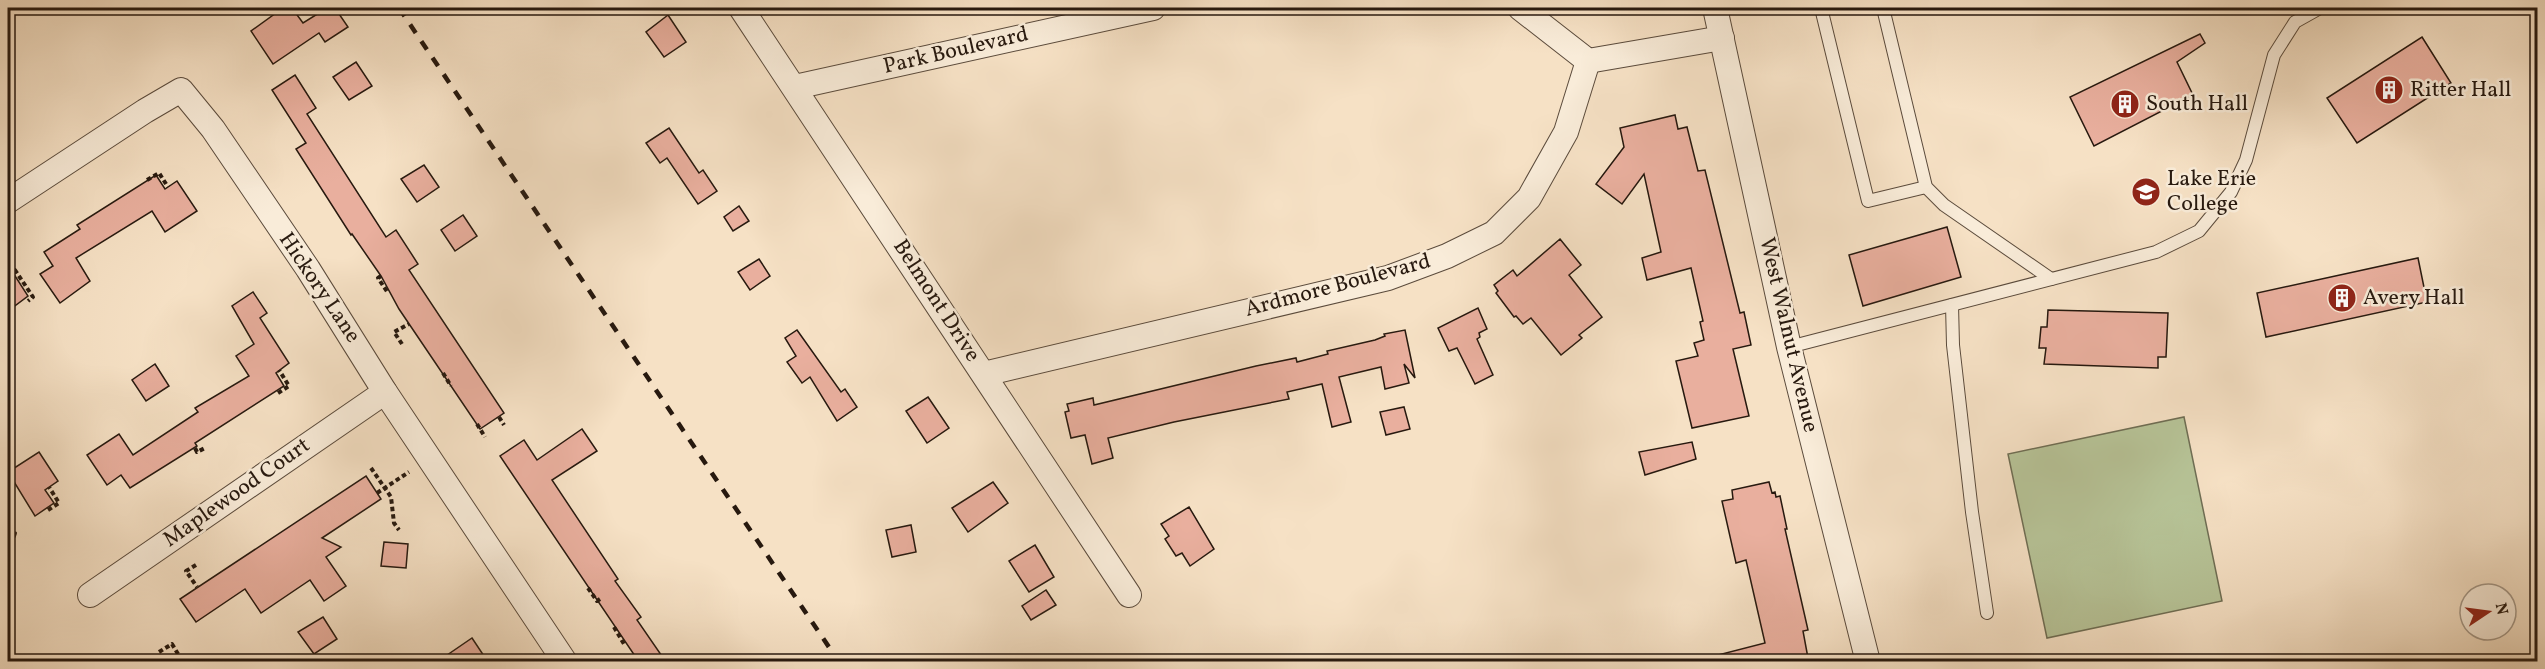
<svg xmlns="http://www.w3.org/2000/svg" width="2545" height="669" font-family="Vollkorn,serif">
	<rect width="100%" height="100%" fill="#f6e1c5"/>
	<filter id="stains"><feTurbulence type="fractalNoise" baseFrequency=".00333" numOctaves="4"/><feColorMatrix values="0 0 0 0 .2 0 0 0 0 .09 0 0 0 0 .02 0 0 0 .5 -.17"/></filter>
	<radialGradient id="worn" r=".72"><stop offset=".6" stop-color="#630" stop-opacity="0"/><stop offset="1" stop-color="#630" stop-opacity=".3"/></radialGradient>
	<polygon fill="#b7c498" stroke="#6f6e54" stroke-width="1.5" points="2184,417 2222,601 2047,638 2008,454"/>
	<g fill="#e9af9e" stroke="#27190f" stroke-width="1.5">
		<polygon points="283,8 292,8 303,23 327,8 335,8 348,27 325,42 319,33 273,64 251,31"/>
		<polygon points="668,15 686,42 664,57 646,32"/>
		<polygon points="2200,34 2205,43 2177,62 2193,95 2094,146 2070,97"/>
		<polygon points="2422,37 2451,83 2357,143 2327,98"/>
		<polygon points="356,62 372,86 349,100 333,77"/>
		<polygon points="295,75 316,108 307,114 386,237 396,230 418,264 409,270 504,413 480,429 399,309 381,276 352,234 351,235 296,149 306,143 272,90"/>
		<polygon points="1675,115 1678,129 1687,127 1698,171 1705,170 1740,313 1744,312 1751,345 1733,349 1749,416 1692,428 1676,361 1698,356 1694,343 1704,340 1700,322 1703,321 1691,268 1647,280 1642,258 1661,252 1644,174 1622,204 1596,184 1624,147 1620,128"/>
		<polygon points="669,128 699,173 703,170 717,191 698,204 667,158 660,163 646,143"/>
		<polygon points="424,165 439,187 417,202 401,179"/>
		<polygon points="156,175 165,189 177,181 197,211 165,232 152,211 76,258 90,281 60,303 40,274 53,266 44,252 80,229 77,225"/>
		<polygon points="739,206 749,221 733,231 724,217"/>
		<polygon points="463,215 477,236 455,251 441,230"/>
		<polygon points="1947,227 1961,277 1863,306 1849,255"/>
		<polygon points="1560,239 1581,265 1569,275 1602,317 1579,335 1582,338 1561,355 1531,318 1523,324 1516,316 1514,317 1496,293 1498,291 1494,285 1513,270 1517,276"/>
		<polygon points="2418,258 2427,302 2266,337 2257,293"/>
		<polygon points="759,259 770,276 750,290 738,272"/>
		<polygon points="8,265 28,296 8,311"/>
		<polygon points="253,292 267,313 260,318 289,363 276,373 284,386 195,443 197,446 130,488 121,475 107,485 87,455 119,434 133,455 198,412 195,408 249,376 236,356 254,344 232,306"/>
		<polygon points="1478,308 1487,329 1479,333 1480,337 1477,339 1493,375 1475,384 1457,348 1449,351 1438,328"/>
		<polygon points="2048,310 2168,313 2166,357 2158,357 2158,368 2044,364 2046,348 2039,348 2041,327 2047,327"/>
		<polygon points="797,330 841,392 845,389 857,407 837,421 810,377 802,383 787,362 796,356 785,338"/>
		<polygon points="1405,330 1415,378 1404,364 1409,383 1385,389 1381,367 1339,377 1351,422 1332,427 1322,384 1287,392 1289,399 1174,422 1108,438 1113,458 1092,464 1085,435 1071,438 1065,412 1069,411 1067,404 1093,398 1094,405 1256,366 1296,358 1297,362 1328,354 1327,351 1375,340 1385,336 1384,334"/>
		<polygon points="155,364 169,386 146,401 132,380"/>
		<polygon points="928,397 949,428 927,443 906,411"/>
		<polygon points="1404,407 1410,429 1386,435 1380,412"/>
		<polygon points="582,429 597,451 552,480 618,579 615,581 641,617 637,620 666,662 639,662 500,456 524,440 537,460"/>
		<polygon points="1692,442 1696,459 1645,475 1639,452"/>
		<polygon points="39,452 58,481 45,490 54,503 35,516 8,472"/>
		<polygon points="366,476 381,499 322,538 341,547 326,557 346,586 324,601 310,580 261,613 245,589 196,622 180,599"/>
		<polygon points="993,482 1008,503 968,532 952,508"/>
		<polygon points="1769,482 1772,493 1775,492 1776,497 1780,496 1787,529 1785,529 1808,630 1803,631 1808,658 1792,662 1719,662 1718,655 1765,643 1746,560 1736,563 1722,501 1733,499 1732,490"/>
		<polygon points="1189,507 1214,549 1190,566 1182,553 1176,556 1165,539 1169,536 1161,524"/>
		<polygon points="911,525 916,552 892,557 886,530"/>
		<polygon points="384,542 408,544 406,568 381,566"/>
		<polygon points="1035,545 1054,577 1029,592 1009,561"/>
		<polygon points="1046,590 1056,605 1031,620 1022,606"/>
		<polygon points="323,617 337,639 314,654 298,632"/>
		<polygon points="472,638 488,662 437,662"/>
	</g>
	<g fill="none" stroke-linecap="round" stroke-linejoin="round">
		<g stroke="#5b4b3c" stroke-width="14">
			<g id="lane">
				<polyline points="1821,8 1868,201 1926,187"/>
				<polyline points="1883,8 1926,187 1944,205 2051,279"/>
				<polyline points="1952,305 1953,345 1972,512 1987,613"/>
				<polyline points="1789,347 2156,252 2199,231 2231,192 2246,160 2274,55 2295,22 2320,8"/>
			</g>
		</g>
		<g stroke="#5b4b3c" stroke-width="26">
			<g id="street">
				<polyline points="741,8 1129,595"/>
				<polyline points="1520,8 1588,61 1722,38"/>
				<polyline points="1715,8 1789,347 1868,662"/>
				<polyline points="795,87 1153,8"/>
				<polyline points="8,201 145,111 181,90 213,129 308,269 385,392 565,662"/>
				<polyline points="984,374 1388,278 1447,256 1494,233 1529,198 1566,132 1588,61"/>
				<polyline points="90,595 385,392"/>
			</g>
		</g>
		<g stroke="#27190f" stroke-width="4" stroke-dasharray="4.5 3" stroke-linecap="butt">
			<polyline points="147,180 159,173 168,187"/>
			<polyline points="8,274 15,270 33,297 28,301"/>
			<polyline points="381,276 378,278 388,293"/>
			<polyline points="402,344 394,332 409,324"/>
			<polyline points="443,373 451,386"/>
			<polyline points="278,393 289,386 279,370"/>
			<polyline points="499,417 504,425"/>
			<polyline points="477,424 485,437"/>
			<polyline points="195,448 197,452 205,448"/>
			<polyline points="371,468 391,497 394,523 399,530"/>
			<polyline points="377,493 409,472"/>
			<polyline points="48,510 59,503 49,487"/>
			<polyline points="8,530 15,533 8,554"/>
			<polyline points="196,565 186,571 197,587"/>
			<polyline points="588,588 597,601 600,599"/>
			<polyline points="614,627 624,644"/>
			<polyline points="159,652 172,644 181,659"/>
			<polyline points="34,658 37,662"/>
		</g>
		<use href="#lane" stroke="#f9ecd9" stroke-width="12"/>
		<use href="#street" stroke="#f9ecd9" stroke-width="24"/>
		<polyline stroke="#27190f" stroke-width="4.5" stroke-dasharray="10 10" stroke-linecap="butt" points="399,8 839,662"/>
	</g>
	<defs>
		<g id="building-disc" transform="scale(1.5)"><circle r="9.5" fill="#8f2418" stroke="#f9ecd9"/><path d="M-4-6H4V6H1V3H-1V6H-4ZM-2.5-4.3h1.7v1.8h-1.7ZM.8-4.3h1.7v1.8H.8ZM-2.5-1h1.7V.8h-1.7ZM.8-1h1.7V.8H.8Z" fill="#fff"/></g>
		<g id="university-disc" transform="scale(1.5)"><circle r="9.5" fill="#8f2418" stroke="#f9ecd9"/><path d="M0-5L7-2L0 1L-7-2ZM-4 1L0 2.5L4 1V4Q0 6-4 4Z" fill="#fff"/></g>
	</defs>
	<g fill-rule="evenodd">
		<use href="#building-disc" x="2389" y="90"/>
		<use href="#building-disc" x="2125" y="104"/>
		<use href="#university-disc" x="2146" y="192"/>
		<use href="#building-disc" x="2342" y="298"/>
	</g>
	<g text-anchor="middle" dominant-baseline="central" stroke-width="5" stroke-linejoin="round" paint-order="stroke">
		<g font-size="22" fill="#27190f" stroke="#f9ecd9">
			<text transform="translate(956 51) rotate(-13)">Park Boulevard</text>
			<text transform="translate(1338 286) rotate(-15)">Ardmore Boulevard</text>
			<text transform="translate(319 288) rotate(56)">Hickory Lane</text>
			<text transform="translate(936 301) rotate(57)">Belmont Drive</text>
			<text transform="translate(1788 335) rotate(77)">West Walnut Avenue</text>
			<text transform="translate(237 493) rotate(-35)">Maplewood Court</text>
		</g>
		<g font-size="22" fill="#27190f" stroke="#f9ecd9" text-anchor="start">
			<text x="2410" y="90">Ritter Hall</text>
			<text x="2146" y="104">South Hall</text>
			<text x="2167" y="179">Lake Erie<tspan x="2167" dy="25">College</tspan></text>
			<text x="2363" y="298">Avery Hall</text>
		</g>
	</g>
	<rect width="2545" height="669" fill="none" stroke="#f6e1c5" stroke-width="30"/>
	<rect x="9" y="9" width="2527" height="651" fill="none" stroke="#27190f" stroke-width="3"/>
	<rect x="15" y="15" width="2515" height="639" fill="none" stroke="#27190f" stroke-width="1.5"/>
	<g transform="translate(2488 612) rotate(77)"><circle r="28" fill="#f9ecd9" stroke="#a59888" stroke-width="1.5"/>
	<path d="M0-4.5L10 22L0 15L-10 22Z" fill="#8f2418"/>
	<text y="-9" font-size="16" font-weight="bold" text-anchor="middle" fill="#27190f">N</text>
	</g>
	<rect width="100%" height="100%" filter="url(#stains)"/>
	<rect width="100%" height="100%" fill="url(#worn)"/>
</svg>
